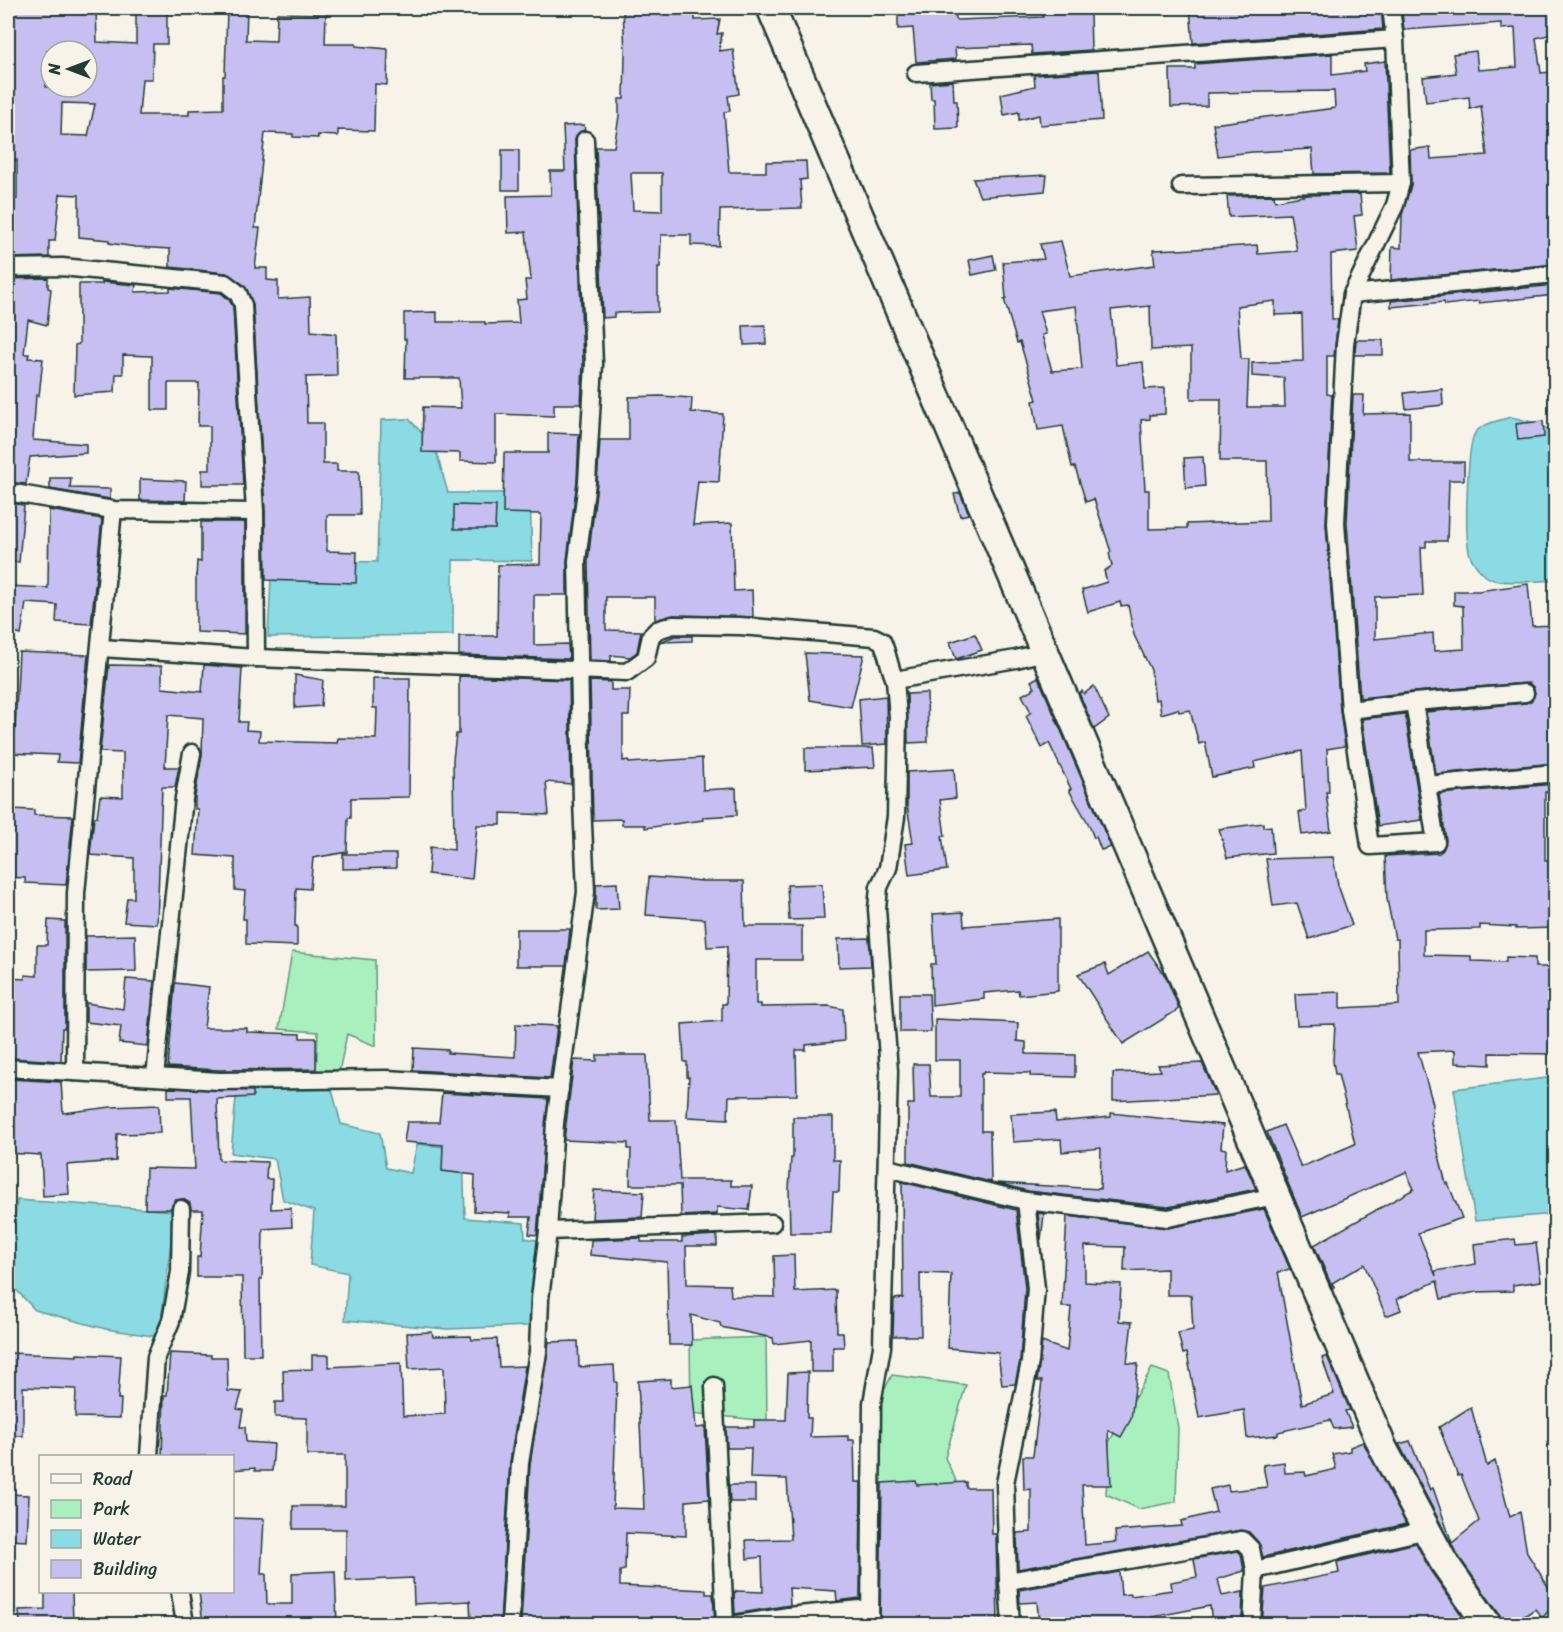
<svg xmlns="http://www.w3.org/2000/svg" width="1563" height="1632" font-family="Sriracha,sans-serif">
	<rect width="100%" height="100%" fill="#f7f3e8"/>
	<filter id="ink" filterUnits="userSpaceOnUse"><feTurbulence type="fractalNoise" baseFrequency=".0167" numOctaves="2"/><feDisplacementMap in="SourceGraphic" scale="12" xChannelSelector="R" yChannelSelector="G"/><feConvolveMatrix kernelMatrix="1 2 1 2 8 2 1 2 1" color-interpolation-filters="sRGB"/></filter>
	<g filter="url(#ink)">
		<g fill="#a8f1bf" stroke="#64977a" stroke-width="1.5">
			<polygon points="292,952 375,960 376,1046 347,1034 339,1072 316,1073 318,1032 279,1029"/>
			<polygon points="766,1337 767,1421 691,1413 690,1340"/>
			<polygon points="1152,1368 1169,1374 1178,1428 1176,1502 1139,1509 1106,1494 1109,1442"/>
			<polygon points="892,1375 966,1385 945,1458 971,1511 876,1504 877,1404"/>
		</g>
		<g fill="#8adbe4" stroke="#5f9c9e" stroke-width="1.5">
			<path d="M1511,417L1536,423L1555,433V580C1542,581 1502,584 1491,579C1483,576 1473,563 1470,555C1464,539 1467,451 1474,435C1480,423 1499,421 1511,417Z"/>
			<polygon points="409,419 435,447 448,493 530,493 532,561 453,560 453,635 268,637 272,560 377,562 381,420"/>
			<polygon points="1555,1077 1555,1214 1475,1221 1454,1089"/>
			<polygon points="330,1082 341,1124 380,1133 386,1168 411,1173 417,1144 463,1149 465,1218 524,1223 525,1238 542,1241 530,1326 447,1329 345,1320 348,1273 310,1265 314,1211 283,1200 275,1159 231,1153 237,1086"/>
			<polygon points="17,1200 175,1211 159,1337 106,1329 35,1310 8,1281"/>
		</g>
		<g fill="#c7bff1" stroke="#1f3d34" stroke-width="1.5" fill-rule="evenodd">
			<path d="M9,8H96L97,42L136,44V8H167V44H153L152,79H142L139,115H189V110L223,109V76H225L227,8H247L246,40L276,41L277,13L326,14L325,44H356V46L388,49L387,85L375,84L374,131L338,130V136L318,135V138L293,137V134L265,133L255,228H260L255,268H267V280L278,281V299L310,297L311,331L336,334L337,376L306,377L307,423H323V464H337V471H359L360,515H327V551L357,552L356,583L266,580L265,511L253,304L244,285L226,273L170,267V249L136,247L109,243V240L79,237V195L60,194L55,241H49V257L8,258V199H17V160H8ZM47,51H87V87H46ZM62,103L95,104L88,136L61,135Z"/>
			<path d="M623,8H695V20L720,19L717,34L722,33L719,51L733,49L739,94L728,96L730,111L724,112L729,172H766V162L806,161L807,179L800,180L802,208L720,210L719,246L691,245V235H661L660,267H658V312L614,313V317L603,318L596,147H614L619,116V99H624L625,54ZM631,173H662V211L633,210Z"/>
			<polygon points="898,8 955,8 956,20 1043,17 1043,14 1064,13 1090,13 1091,50 1032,54 1031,45 955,48 956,59 916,62 913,28 898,29"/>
			<polygon points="1190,8 1381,8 1383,29 1193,43"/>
			<polygon points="1438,8 1556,8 1556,33 1536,38 1541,73 1550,72 1552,109 1556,109 1556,264 1391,280 1392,247 1401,248 1402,215 1411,185 1410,150 1430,147 1431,159 1487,155 1481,106 1470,109 1469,97 1426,102 1423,77 1456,73 1453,54 1476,51 1478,70 1517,67 1515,28 1501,29 1501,23 1404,30 1402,12"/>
			<polygon points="1332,54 1332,75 1365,71 1364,64 1385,61 1390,173 1314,174 1312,149 1252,152 1218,156 1213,124 1335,108 1334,91 1207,93 1207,106 1171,107 1170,69 1195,69 1195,64"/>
			<polygon points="1099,71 1102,120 1040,125 1039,115 1019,120 1019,112 1004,115 1001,94 1035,86 1034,75"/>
			<polygon points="953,81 954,101 957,101 958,128 935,129 934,99 931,99 930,83"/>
			<polygon points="584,125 585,130 579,132 575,140 583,364 581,404 554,404 554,416 496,414 496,462 460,461 460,453 422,452 423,407 461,408 459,378 405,378 406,339 404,339 404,313 437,312 437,322 485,322 485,324 519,323 517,300 527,299 525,280 531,280 526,232 508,233 507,196 551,195 550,171 565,171 563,126"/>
			<rect x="502" y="150" width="17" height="40"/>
			<polygon points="1047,175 1045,191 980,197 973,179"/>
			<path d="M1360,194L1362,215L1354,216L1358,251L1331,254L1332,319H1338L1334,356H1327V394L1332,395L1326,524L1340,711L1345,746L1327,749L1329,792H1326L1331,831L1302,835L1299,812L1306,811L1302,751L1254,762L1255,768L1212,777L1205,742L1199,744L1190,710L1179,712L1178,709L1161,714L1159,699L1155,700L1151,670L1134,635L1128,605L1121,606L1120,602L1088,612L1082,590L1107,582L1104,571L1112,566L1109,553L1111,552L1094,499L1086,502L1075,467H1072L1063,426L1038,430L1033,401L1037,400L1020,342L1017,343L1004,299H1006L1003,262L1044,259L1040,244L1061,241L1070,276L1155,265L1153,250L1177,249L1178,250L1257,245L1258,254L1297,251L1290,214L1229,217L1227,196L1274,195L1275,201L1308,195ZM1275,301V315L1302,314L1303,361L1252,363V376L1284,378L1285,407H1247L1249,359H1241L1237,306ZM1076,306L1082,369L1052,371L1042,335L1046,334L1039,311ZM1150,306L1151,350L1191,348V399H1221L1220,461H1267L1268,521L1187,524V528L1149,529V490H1145L1141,420L1150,419V415L1165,414V388L1145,389L1143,362L1116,365L1111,310Z"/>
			<polygon points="993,255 996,270 972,275 969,260"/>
			<polygon points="8,279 48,278 48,288 51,289 47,325 28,320 24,354 29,354 28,358 43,359 39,396 36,395 33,440 86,444 86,453 30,457 26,484 8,482"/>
			<polygon points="102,282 136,285 135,292 170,291 170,288 221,293 229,300 233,307 243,485 202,485 202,470 210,470 210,426 198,426 199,383 168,383 168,410 152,410 152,356 123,355 123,374 116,374 115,392 74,395 75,345 79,344 79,284 102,284"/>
			<polygon points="1556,285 1556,295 1479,303 1479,301 1445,305 1444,302 1391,307 1391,301"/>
			<polygon points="765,325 766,344 744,345 743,326"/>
			<polygon points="1356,340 1383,340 1383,355 1355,355"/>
			<polygon points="1442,389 1443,405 1406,409 1404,393"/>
			<polygon points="1353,395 1364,395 1363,414 1410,413 1410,462 1464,462 1464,480 1449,480 1447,541 1426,541 1426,547 1421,547 1423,595 1375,597 1375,639 1433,633 1434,651 1464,649 1463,606 1454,605 1454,591 1478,591 1528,584 1532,626 1556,625 1553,711 1551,711 1556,763 1436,774 1426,712 1526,703 1531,701 1535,693 1533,687 1529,683 1413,692 1360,698 1347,523"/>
			<polygon points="660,396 692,398 691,412 723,414 719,482 698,481 693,525 732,523 734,591 752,590 753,617 673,615 655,620 655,597 606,597 606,630 641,631 637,652 630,657 611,655 611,661 590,660 588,562 597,483 600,440 629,440 629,397"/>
			<polygon points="1543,421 1544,437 1518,440 1516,424"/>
			<polygon points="548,433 579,434 577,481 567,560 567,595 534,595 534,645 568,644 569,659 459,655 459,636 497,636 498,565 540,564 541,514 503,513 504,453 548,453"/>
			<polygon points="1203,457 1205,486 1186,488 1184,458"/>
			<polygon points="50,478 71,478 70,488 110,489 110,499 50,489"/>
			<polygon points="140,479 186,481 185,501 140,500"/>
			<polygon points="960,493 969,514 960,516 954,494"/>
			<polygon points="8,503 24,505 19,562 8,562"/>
			<polygon points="454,505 496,506 495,529 454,529"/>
			<polygon points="49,510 102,519 91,624 56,622 57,605 26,603 21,635 8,631 8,586 48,588"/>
			<polygon points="201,522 245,522 245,634 196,632 196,579 197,561 201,562"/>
			<polygon points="975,634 982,650 956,659 950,642"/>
			<polygon points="675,636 692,636 692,641 660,642"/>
			<polygon points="19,652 88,655 78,763 57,762 58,755 8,753 8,729 15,730"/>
			<polygon points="805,653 864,655 851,707 810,700"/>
			<polygon points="109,665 162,666 162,688 202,692 204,665 242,668 239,722 247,722 246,730 260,731 259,741 337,743 338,738 376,739 377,708 373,708 373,678 410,678 409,797 351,798 351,818 348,818 347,852 313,858 310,889 296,888 295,926 297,926 297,946 246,944 246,919 243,919 245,891 235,890 235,858 195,855 198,809 195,809 195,796 202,755 203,718 168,715 165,767 179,767 175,787 162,787 157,924 124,922 127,898 134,898 134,858 90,855 94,817 97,817 100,796 123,797 123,753 100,752"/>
			<polygon points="295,675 323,680 321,706 295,708"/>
			<polygon points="459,676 569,680 571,784 546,782 549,815 501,813 501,825 477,825 472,879 428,874 430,847 454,850 453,760 456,734 459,734"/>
			<polygon points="1038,677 1111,847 1101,850 1096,837 1094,838 1088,823 1069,790 1071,789 1049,743 1042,748 1026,716 1031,712 1022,695 1035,688 1031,681"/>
			<polygon points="590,681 611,682 611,690 630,690 629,716 623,716 623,761 628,760 629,763 702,758 703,790 736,788 737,815 703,817 703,820 645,828 645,825 622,825 622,819 593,820"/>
			<polygon points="1094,686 1109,718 1094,729 1079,693 1082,691 1084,694"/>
			<polygon points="927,693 928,742 908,743 907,694"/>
			<polygon points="886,696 887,744 862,746 859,699"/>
			<polygon points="1405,714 1422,820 1378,826 1362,719"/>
			<polygon points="805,748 873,748 875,767 805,770"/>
			<polygon points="954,769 956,798 940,800 945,836 942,836 947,870 909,875 905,844 913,843 907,805 907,772"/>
			<polygon points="1556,784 1556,792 1545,792 1545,860 1556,860 1556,928 1516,929 1516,927 1480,925 1480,929 1424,930 1424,955 1471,956 1471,961 1506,962 1506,957 1535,958 1535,967 1556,967 1556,1054 1490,1053 1490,1065 1455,1063 1455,1050 1418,1052 1433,1104 1431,1123 1446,1184 1448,1183 1462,1218 1418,1233 1436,1276 1435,1271 1476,1264 1474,1244 1515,1239 1516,1245 1536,1243 1541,1281 1513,1285 1513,1291 1476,1292 1441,1299 1437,1281 1397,1299 1401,1310 1386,1316 1364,1264 1332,1283 1335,1288 1333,1289 1314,1245 1414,1189 1406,1172 1302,1217 1267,1132 1283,1125 1301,1167 1355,1144 1338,1074 1335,1074 1333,1061 1335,1024 1297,1025 1295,994 1340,992 1340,1008 1399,1005 1398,939 1395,939 1387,899 1385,856 1439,853 1443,850 1446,840 1439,794"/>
			<polygon points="8,809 34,810 34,815 73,816 66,885 25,883 25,878 8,877"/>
			<polygon points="1263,823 1263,827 1271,826 1273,853 1227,858 1219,829"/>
			<polygon points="343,854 396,854 396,868 343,869"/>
			<polygon points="1333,857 1338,885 1352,925 1309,939 1297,903 1273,906 1266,859"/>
			<polygon points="649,877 703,881 744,881 745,926 802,926 802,960 756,960 756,1004 761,1004 761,1007 829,1006 843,1009 844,1041 806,1045 806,1050 796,1050 797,1095 729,1096 728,1119 687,1117 689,1077 687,1077 687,1062 684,1062 682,1024 722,1021 722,1004 726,1004 727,946 707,947 705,919 646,915"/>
			<polygon points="617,883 619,909 596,910 596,884"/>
			<polygon points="822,884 824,919 789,920 787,885"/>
			<polygon points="963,912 964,926 1058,919 1058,991 1019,995 1018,990 984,993 984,999 932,1005 931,964 936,964 933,914"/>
			<polygon points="48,920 65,921 65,1028 62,1028 61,1061 10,1058 11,1050 8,1050 8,978 25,979 25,975 37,976 37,945 47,945"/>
			<polygon points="516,929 570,929 566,966 516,966"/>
			<polygon points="135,935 136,971 86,972 86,936"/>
			<polygon points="869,938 871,966 839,967 838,939"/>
			<polygon points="1148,951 1166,977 1179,1008 1176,1011 1123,1044 1078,974 1105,964 1109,975"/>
			<polygon points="126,979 154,981 148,1046 119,1043 121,1026 86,1022 86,1003 123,1009"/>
			<polygon points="175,983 209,987 204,1028 247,1028 247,1032 300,1034 300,1038 316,1038 316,1069 219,1070 168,1067"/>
			<polygon points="900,994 929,994 931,1032 900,1032"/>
			<polygon points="935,1019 1018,1023 1017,1041 1026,1042 1026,1054 1075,1055 1075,1077 1030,1076 1030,1073 983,1072 983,1074 981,1074 981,1131 990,1131 991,1182 908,1162 908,1104 914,1104 913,1064 929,1064 931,1097 960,1097 960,1060 935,1060"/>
			<polygon points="516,1024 557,1026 550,1078 413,1070 414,1048 448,1050 448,1053 515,1057"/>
			<polygon points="597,1055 647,1055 650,1120 676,1120 680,1180 731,1180 731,1186 752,1186 749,1210 717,1207 717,1214 681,1216 680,1185 630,1185 631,1149 628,1149 628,1143 564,1140 574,1060 597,1061"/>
			<polygon points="1202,1063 1216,1095 1113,1101 1113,1073 1161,1071 1158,1065"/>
			<polygon points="10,1079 61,1082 63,1113 111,1107 159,1105 160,1133 117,1134 116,1161 67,1165 69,1194 43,1196 41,1155 8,1153"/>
			<polygon points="168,1088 253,1091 253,1097 217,1099 219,1160 267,1162 266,1179 272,1179 271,1209 291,1208 292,1227 263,1229 262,1279 260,1279 261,1355 243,1355 242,1277 197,1277 197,1257 200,1257 203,1210 191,1210 190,1203 182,1199 175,1200 170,1209 145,1209 146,1168 195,1169 191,1097 168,1097"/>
			<polygon points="442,1093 548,1099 537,1235 529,1234 531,1217 510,1217 510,1213 474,1211 475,1175 442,1171 443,1145 404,1142 407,1122 439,1122"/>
			<polygon points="1055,1112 1056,1122 1111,1117 1111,1113 1223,1125 1221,1148 1226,1149 1225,1170 1245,1164 1256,1189 1168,1207 1028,1191 997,1183 1100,1189 1101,1148 1062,1152 1061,1139 1013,1142 1011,1114"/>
			<polygon points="793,1117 833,1117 833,1160 840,1160 839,1192 833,1192 831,1233 790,1233 789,1189 791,1158 793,1158"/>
			<polygon points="902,1182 1016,1210 1025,1288 1020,1361 1015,1384 1002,1385 998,1353 948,1348 951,1274 920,1273 921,1336 893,1336 894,1299 903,1298"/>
			<polygon points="594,1190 644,1192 642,1217 592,1219"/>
			<polygon points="1264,1209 1290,1269 1278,1272 1302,1404 1334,1394 1322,1358 1327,1356 1350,1410 1345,1411 1352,1427 1334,1429 1330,1420 1278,1432 1278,1435 1247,1438 1244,1410 1199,1418 1187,1353 1183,1354 1178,1333 1193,1330 1191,1295 1167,1295 1167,1269 1124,1271 1125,1247 1085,1246 1085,1282 1121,1284 1119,1321 1132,1322 1127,1363 1138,1364 1131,1419 1121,1437 1108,1430 1111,1485 1082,1485 1085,1545 1116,1542 1115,1531 1182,1526 1181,1521 1216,1512 1210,1489 1228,1485 1229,1491 1267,1487 1263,1465 1284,1462 1285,1473 1305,1472 1306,1476 1336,1469 1332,1454 1350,1451 1350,1447 1363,1442 1406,1524 1263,1557 1258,1542 1249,1532 1241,1530 1018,1569 1017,1533 1031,1532 1031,1489 1024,1490 1023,1456 1033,1456 1042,1381 1037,1381 1042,1342 1067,1351 1071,1307 1062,1307 1067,1216 1167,1228"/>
			<polygon points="1038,1213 1044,1214 1041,1240"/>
			<polygon points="717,1235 717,1246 686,1246 687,1284 730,1285 731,1296 775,1297 774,1256 794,1255 795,1292 836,1290 837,1332 843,1332 844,1347 833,1347 833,1372 811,1372 811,1340 774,1344 773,1338 721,1327 720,1323 691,1315 692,1345 669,1345 667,1262 590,1255 591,1240 641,1238 641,1242 682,1242 682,1237"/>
			<polygon points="432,1332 433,1337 471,1336 472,1340 497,1339 499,1367 525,1366 510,1462 500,1624 471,1624 470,1601 414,1604 413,1578 346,1581 346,1529 293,1529 293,1506 345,1506 345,1455 307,1455 307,1418 275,1417 275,1402 284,1402 283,1370 312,1369 312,1355 329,1355 329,1367 401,1363 403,1416 445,1414 444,1367 409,1369 407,1333"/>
			<polygon points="578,1341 579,1367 614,1365 615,1382 617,1382 613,1508 644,1509 638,1381 671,1379 671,1387 692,1385 696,1428 705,1427 709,1499 686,1501 686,1536 626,1533 625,1570 620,1571 620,1586 706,1590 706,1594 713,1594 715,1624 521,1624 530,1464 549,1342"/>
			<polygon points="10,1353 77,1356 77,1354 121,1356 118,1399 121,1399 120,1418 75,1417 76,1389 23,1387 23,1436 8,1436"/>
			<polygon points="170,1353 211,1355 211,1357 227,1357 228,1391 242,1392 237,1409 243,1410 240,1427 245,1427 246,1442 274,1444 272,1471 255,1471 255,1468 232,1470 232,1456 162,1456 164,1395 167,1395"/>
			<polygon points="808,1372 807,1418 811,1418 810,1437 848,1436 848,1440 854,1440 855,1482 861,1482 860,1598 837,1601 836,1591 789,1588 790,1605 735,1614 734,1594 736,1591 763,1592 762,1557 747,1559 746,1540 791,1539 787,1479 750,1478 751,1448 727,1448 726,1427 754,1427 754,1420 786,1420 788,1373"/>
			<polygon points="1471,1407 1487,1466 1495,1461 1510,1517 1520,1512 1527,1553 1556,1599 1556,1603 1542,1618 1535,1609 1512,1624 1502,1624 1500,1615 1456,1553 1399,1444 1410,1441 1430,1490 1433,1488 1452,1543 1479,1521 1461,1475 1458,1476 1439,1427"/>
			<polygon points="916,1481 917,1485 966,1482 966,1488 991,1488 992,1534 996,1534 998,1624 880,1624 882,1483"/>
			<polygon points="729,1485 755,1485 755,1502 730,1502"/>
			<polygon points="8,1494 29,1495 27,1541 8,1540"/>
			<polygon points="232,1518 264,1519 261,1574 266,1574 267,1604 292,1604 292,1573 335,1571 337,1624 203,1624 199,1592 232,1592"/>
			<polygon points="1416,1543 1430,1570 1468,1624 1262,1624 1265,1588 1339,1573 1337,1562"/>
			<polygon points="1238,1551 1241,1554 1244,1571 1218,1579 1222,1596 1243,1592 1242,1624 1212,1624 1210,1606 1152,1617 1153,1624 1039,1624 1037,1602 1020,1603 1019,1590 1119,1572 1121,1595 1131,1594 1131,1596 1172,1590 1171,1582 1197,1577 1194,1559"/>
			<polygon points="45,1592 72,1592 73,1624 20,1624 19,1610 45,1609"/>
			<polygon points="860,1620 860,1624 839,1624 839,1622"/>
		</g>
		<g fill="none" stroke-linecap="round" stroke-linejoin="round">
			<g stroke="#1f3d34" stroke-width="21">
				<g id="minor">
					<polyline points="916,73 1395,39"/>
					<polyline points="1181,186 1401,183"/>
					<polyline points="8,268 62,267 225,283 238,293 243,305 255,512 256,658"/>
					<polyline points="1352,294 1556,274"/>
					<polyline points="8,492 113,510 255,512"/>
					<path d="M101,648L256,658L627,672L646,658L651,636L657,630L673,625L740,626L874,637L882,641C888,654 889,667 895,680L1016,659L1044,652"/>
					<polyline points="1414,702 1525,693"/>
					<polyline points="1350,710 1414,702 1436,842 1370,846 1350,710 1336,523 1345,344 1352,294 1395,205 1401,183 1395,39 1391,8"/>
					<polyline points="1427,785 1556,773"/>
					<polyline points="8,1068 219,1081 386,1079 560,1089"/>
					<polyline points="75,1072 76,893 113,510"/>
					<polyline points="155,1077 184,798 192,753"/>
					<polyline points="887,1168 1026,1201 1168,1218 1275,1196"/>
					<polyline points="1026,1201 1036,1288 1030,1362 1005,1483 1008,1581 1242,1540 1251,1549 1255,1570 1252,1624"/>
					<polyline points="548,1231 772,1223"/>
					<polyline points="714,1386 725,1624"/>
					<polyline points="149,1456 156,1357 171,1321 180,1272 181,1209"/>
					<polyline points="1255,1570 1427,1530"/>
					<polyline points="1008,1581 1011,1624"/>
					<polyline points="180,1592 185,1624"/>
					<polyline points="510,1624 520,1463 538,1352 540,1299 548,1231 555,1123 586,892 582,802 577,561 587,482 594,364 585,140"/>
					<polyline points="738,1624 788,1616 870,1608"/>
					<polyline points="870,1624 872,1403 882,1347 889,1071 877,909 879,887 888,868 896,817 898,717 895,680"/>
				</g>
			</g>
			<g stroke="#1f3d34" stroke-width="32">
				<polyline id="primary" points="771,8 1383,1448 1443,1561 1487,1624"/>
			</g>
			<use href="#minor" stroke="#f7f3e8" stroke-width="16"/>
			<use href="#primary" stroke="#f7f3e8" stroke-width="27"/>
		</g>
	</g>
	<rect width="1563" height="1632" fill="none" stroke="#f7f3e8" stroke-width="30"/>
	<rect x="15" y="15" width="1533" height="1602" fill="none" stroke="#1f3d34" stroke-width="2" filter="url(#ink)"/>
	<rect x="39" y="1455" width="195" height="138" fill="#f7f3e8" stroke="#a1aaa0" stroke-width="1.5"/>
	<rect x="51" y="1474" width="30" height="9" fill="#f7f3e8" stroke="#a1aaa0" stroke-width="1.5"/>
	<text x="93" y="1485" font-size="18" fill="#1f3d34">Road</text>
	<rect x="51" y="1500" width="30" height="18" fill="#a8f1bf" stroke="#a1aaa0" stroke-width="1.5"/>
	<text x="93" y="1515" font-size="18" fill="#1f3d34">Park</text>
	<rect x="51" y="1530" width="30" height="18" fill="#8adbe4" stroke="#a1aaa0" stroke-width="1.5"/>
	<text x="93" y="1545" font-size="18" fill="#1f3d34">Water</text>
	<rect x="51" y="1560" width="30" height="18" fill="#c7bff1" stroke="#a1aaa0" stroke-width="1.5"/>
	<text x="93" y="1575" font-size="18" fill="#1f3d34">Building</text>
	<g transform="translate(69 69) rotate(270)"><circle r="28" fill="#f7f3e8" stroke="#a1aaa0" stroke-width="1.5"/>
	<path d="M0-4.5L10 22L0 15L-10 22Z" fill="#1f3d34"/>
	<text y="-9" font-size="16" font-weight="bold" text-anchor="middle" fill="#1f3d34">N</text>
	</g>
</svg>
